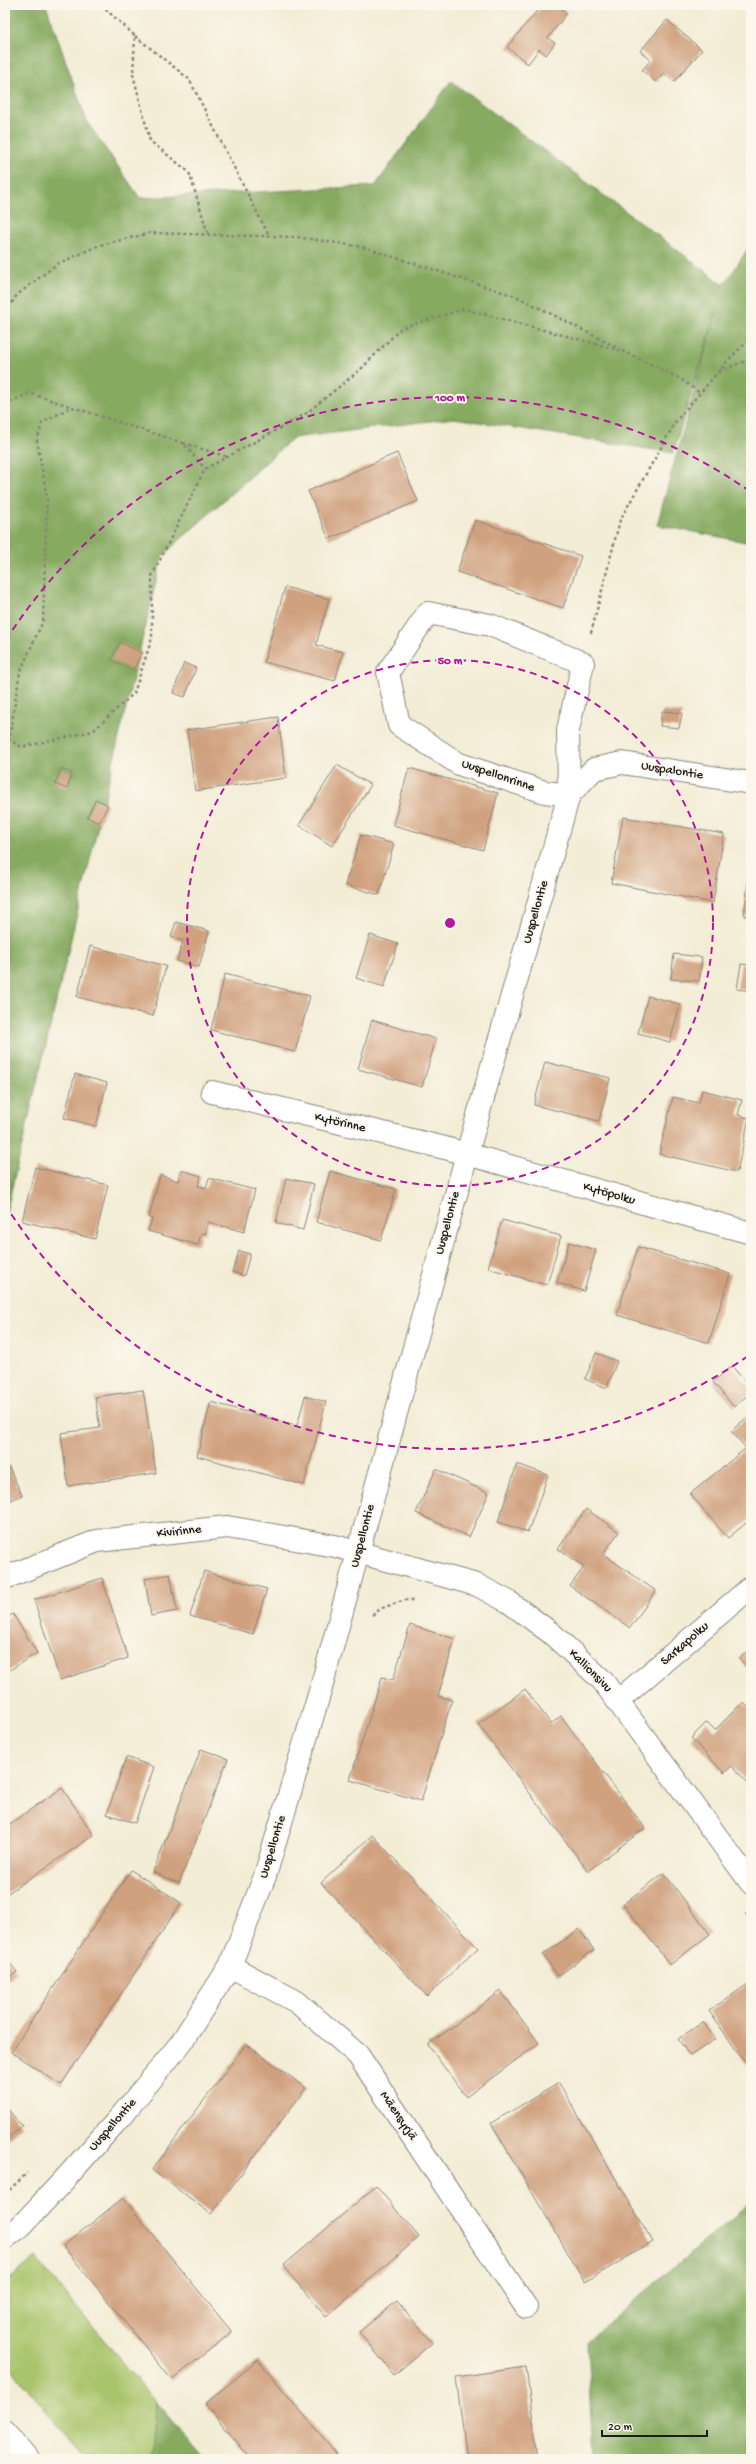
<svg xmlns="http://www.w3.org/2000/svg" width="756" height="2464" font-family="'Gochi Hand',sans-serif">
	<rect width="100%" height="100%" fill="#fbf7ec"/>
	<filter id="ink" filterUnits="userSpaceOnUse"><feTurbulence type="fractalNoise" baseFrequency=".025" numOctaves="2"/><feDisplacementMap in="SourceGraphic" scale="8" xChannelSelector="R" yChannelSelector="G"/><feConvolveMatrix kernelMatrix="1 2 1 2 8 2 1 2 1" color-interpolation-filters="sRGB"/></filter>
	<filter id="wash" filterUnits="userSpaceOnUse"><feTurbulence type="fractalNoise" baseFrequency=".012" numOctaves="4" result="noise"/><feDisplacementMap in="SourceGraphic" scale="16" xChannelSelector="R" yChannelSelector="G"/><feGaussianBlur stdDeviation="0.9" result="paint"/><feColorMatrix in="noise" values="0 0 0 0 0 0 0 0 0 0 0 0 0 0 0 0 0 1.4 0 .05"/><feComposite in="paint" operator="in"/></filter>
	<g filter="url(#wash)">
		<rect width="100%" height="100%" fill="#f3edd6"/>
		<polygon fill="#a9c56c" stroke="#627044" points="35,2258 156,2402 152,2459 86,2459 5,2361 5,2283"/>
		<g fill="#86aa60" stroke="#51633e">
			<polygon points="5,5 46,5 87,122 140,198 375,186 451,81 724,285 751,244 751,543 657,525 716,313 673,453 454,418 293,438 162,556 5,1217"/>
			<polygon points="751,2202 751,2459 593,2459 587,2341"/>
			<polygon points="156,2402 204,2459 152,2459"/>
		</g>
		<g id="blocks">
			<g fill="#d0a17f">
				<polygon points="542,5 557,5 567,13 548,38 555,43 546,55 539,49 528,64 507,47"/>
				<polygon points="667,20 702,50 674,82 664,73 656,82 642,70 651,60 640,51"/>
				<polygon points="397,453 418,501 329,539 308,491"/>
				<polygon points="475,520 581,556 563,608 457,572"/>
				<polygon points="285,587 329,599 316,645 343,652 335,681 264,662"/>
				<polygon points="120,642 142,653 133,670 111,660"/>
				<polygon points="184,663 196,668 185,697 173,693"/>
				<polygon points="662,711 682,713 679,728 660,726"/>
				<polygon points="278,717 286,778 195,791 187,730"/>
				<polygon points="337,765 371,785 332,846 299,825"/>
				<polygon points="409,768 498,793 483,850 393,825"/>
				<polygon points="61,769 72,773 67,789 55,784"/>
				<polygon points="96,799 108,805 99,823 87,817"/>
				<polygon points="623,817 724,834 713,903 611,883"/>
				<polygon points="361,835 394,844 379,895 345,885"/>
				<polygon points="750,864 751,864 751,917 744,916"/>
				<polygon points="176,922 209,931 199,967 177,961 183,941 171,937"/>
				<polygon points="370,935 398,944 384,987 356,978"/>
				<polygon points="90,946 166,966 153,1016 77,997"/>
				<polygon points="674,954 702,957 699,981 671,979"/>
				<polygon points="741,964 751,965 751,991 737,989"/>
				<polygon points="225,974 310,996 295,1052 211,1030"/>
				<polygon points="648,996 680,1004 670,1042 638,1033"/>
				<polygon points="372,1020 436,1039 422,1087 358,1069"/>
				<polygon points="545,1062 610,1078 599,1121 534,1105"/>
				<polygon points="75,1074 107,1083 96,1126 64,1118"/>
				<polygon points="702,1090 742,1100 738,1115 749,1118 737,1172 659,1154 673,1097 699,1103"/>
				<polygon points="35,1167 108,1185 95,1239 22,1221"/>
				<polygon points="181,1170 201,1176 198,1186 206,1188 209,1178 255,1190 244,1232 208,1222 205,1234 201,1233 198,1245 148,1231 152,1219 149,1218 160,1175 178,1181"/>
				<polygon points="330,1171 396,1189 381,1240 316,1222"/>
				<polygon points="286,1178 314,1184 303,1230 276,1223"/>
				<polygon points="502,1220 561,1236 547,1285 488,1268"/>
				<polygon points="569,1242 596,1250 584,1291 557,1283"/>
				<polygon points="638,1247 730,1274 709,1343 617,1315"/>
				<polygon points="239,1251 250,1254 244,1276 232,1272"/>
				<polygon points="596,1353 617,1361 607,1388 585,1379"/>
				<polygon points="732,1366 751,1389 751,1392 734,1407 713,1382"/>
				<polygon points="143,1390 156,1473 68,1486 61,1433 100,1428 95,1397"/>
				<polygon points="305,1396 326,1402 304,1485 197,1456 211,1402 297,1426"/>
				<polygon points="751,1414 751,1519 728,1538 690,1494 746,1448 731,1431"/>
				<polygon points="5,1459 22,1495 5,1503"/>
				<polygon points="517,1464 548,1475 528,1532 498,1522"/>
				<polygon points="436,1469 489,1493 469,1537 416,1513"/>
				<polygon points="586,1509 619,1532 603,1554 656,1591 630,1628 570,1586 584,1567 558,1549"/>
				<polygon points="204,1571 267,1589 253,1634 190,1616"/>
				<polygon points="170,1574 177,1611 151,1616 145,1579"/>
				<polygon points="102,1578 128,1658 60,1680 34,1600"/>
				<polygon points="13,1614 37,1653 5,1673 5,1619"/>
				<polygon points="410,1625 455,1639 438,1696 452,1700 421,1801 350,1780 382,1677 393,1680"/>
				<polygon points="751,1648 751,1672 739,1658"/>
				<polygon points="525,1689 551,1724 561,1716 645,1828 588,1871 478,1724"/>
				<polygon points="743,1702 751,1710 751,1786 732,1766 724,1773 691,1738 707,1722 715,1730"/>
				<polygon points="201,1749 228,1759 179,1883 153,1872"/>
				<polygon points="126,1757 154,1767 135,1823 107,1814"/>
				<polygon points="62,1788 94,1835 5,1895 5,1827"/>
				<polygon points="372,1835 478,1948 427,1996 321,1883"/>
				<polygon points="131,1870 181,1903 61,2085 11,2052"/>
				<polygon points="664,1873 710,1934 670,1965 623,1904"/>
				<polygon points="579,1929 594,1950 558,1976 543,1955"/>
				<polygon points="5,1957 17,1972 5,1982"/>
				<polygon points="751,1982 751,2071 709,2011"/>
				<polygon points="501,1991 539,2043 466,2097 428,2045"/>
				<polygon points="703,2022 715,2039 690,2056 678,2039"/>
				<polygon points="246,2044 306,2088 211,2214 152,2170"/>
				<polygon points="559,2083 653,2242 585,2282 491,2123"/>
				<polygon points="5,2106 22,2126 5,2141"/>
				<polygon points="376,2186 419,2237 326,2317 283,2266"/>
				<polygon points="123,2198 232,2332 172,2380 63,2246"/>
				<polygon points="397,2301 432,2343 394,2375 359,2332"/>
				<polygon points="258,2360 341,2459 251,2459 205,2404"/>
				<polygon points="526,2367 538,2459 467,2459 456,2377"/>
			</g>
		</g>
	</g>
	<g filter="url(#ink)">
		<use href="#blocks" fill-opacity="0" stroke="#888479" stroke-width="1"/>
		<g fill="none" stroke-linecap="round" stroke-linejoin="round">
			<g stroke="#888479" stroke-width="24">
				<g id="minor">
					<polygon points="428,613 490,625 583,663 568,730 569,795 545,792 459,764 399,725 388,672"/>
					<polyline points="212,1092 445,1148 751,1233"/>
					<polyline points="5,1578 97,1541 227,1527 335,1546 477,1585 509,1602 551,1633 602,1680 751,1883"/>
					<polyline points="619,1700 751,1587"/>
					<polyline points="230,1966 297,2002 358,2055 526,2307"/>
					<polyline points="5,2238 21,2226 64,2180 122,2115 181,2043 230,1966 265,1876 321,1688 467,1154 569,795 594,769 622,763 751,783"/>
				</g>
			</g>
			<g stroke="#888479" stroke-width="24">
				<polyline id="tertiary" points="5,2432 28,2459"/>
			</g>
			<g stroke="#888479" stroke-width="2.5" stroke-dasharray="3 3" stroke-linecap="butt">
				<polyline points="101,5 135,36 133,74 150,141 189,172 208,234"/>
				<polyline points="135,36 189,79 269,236"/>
				<polyline points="5,313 17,295 57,264 100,245 151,233 297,237 363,247 518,297 618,348"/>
				<polyline points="622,351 679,378 700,393"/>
				<polyline points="719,371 751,359"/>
				<polyline points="5,405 29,393 183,443 205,469"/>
				<polyline points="69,408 42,423 37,441 47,497 43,621 20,672 9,740 22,747 93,731 134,693 152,638 152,576 205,469 304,415 360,370 401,328 464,309 623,351"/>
				<polyline points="183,443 228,457"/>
				<polyline points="591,633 620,520 676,421 731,357 751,338"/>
				<polyline points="372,1615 382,1608 405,1600 413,1600"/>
				<polyline points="746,1913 751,1920"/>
				<polyline points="5,2194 27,2173"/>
			</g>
			<use href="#minor" stroke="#fff" stroke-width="22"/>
			<use href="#tertiary" stroke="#fff" stroke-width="22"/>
		</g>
	</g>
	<g fill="none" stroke="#b5179e" stroke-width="2" stroke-dasharray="7 5">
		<circle cx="450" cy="923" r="263"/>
		<path d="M748 1356A526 526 0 0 1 6 1206M6 640A526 526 0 0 1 748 490"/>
	</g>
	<g text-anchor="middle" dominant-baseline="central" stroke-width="4" stroke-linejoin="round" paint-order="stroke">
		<g font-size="13" fill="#1c1c1c" stroke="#fbf7ec">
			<text transform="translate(672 771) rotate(9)">Uuspalontie</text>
			<text transform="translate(498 776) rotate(19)">Uuspellonrinne</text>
			<text transform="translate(536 912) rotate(-74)">Uuspellontie</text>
			<text transform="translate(340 1123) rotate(13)">Kytörinne</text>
			<text transform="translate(609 1194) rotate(16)">Kytöpolku</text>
			<text transform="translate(448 1223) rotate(-75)">Uuspellontie</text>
			<text transform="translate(179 1532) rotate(-6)">Kivirinne</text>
			<text transform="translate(363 1536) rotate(-75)">Uuspellontie</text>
			<text transform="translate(685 1644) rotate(-41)">Sarkapolku</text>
			<text transform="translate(590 1671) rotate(45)">Kallionsivu</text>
			<text transform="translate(273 1847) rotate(-73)">Uuspellontie</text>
			<text transform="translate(398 2116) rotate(56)">Mäensyrjä</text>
			<text transform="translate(113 2125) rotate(-49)">Uuspellontie</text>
		</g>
	</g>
	<circle cx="450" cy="923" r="6" fill="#b5179e" stroke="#fbf7ec" stroke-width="2"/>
	<g font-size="12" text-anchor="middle" font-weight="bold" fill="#b5179e" stroke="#fbf7ec" stroke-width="4" stroke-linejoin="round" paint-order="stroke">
		<text x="450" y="401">100 m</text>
		<text x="450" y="664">50 m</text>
	</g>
	<rect width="756" height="2464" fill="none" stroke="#fbf7ec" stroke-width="20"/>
	<path d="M602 2430v6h105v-6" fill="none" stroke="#1c1c1c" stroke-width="2"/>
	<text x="608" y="2430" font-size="12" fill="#1c1c1c" stroke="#fbf7ec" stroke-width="3" paint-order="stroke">20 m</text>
</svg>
